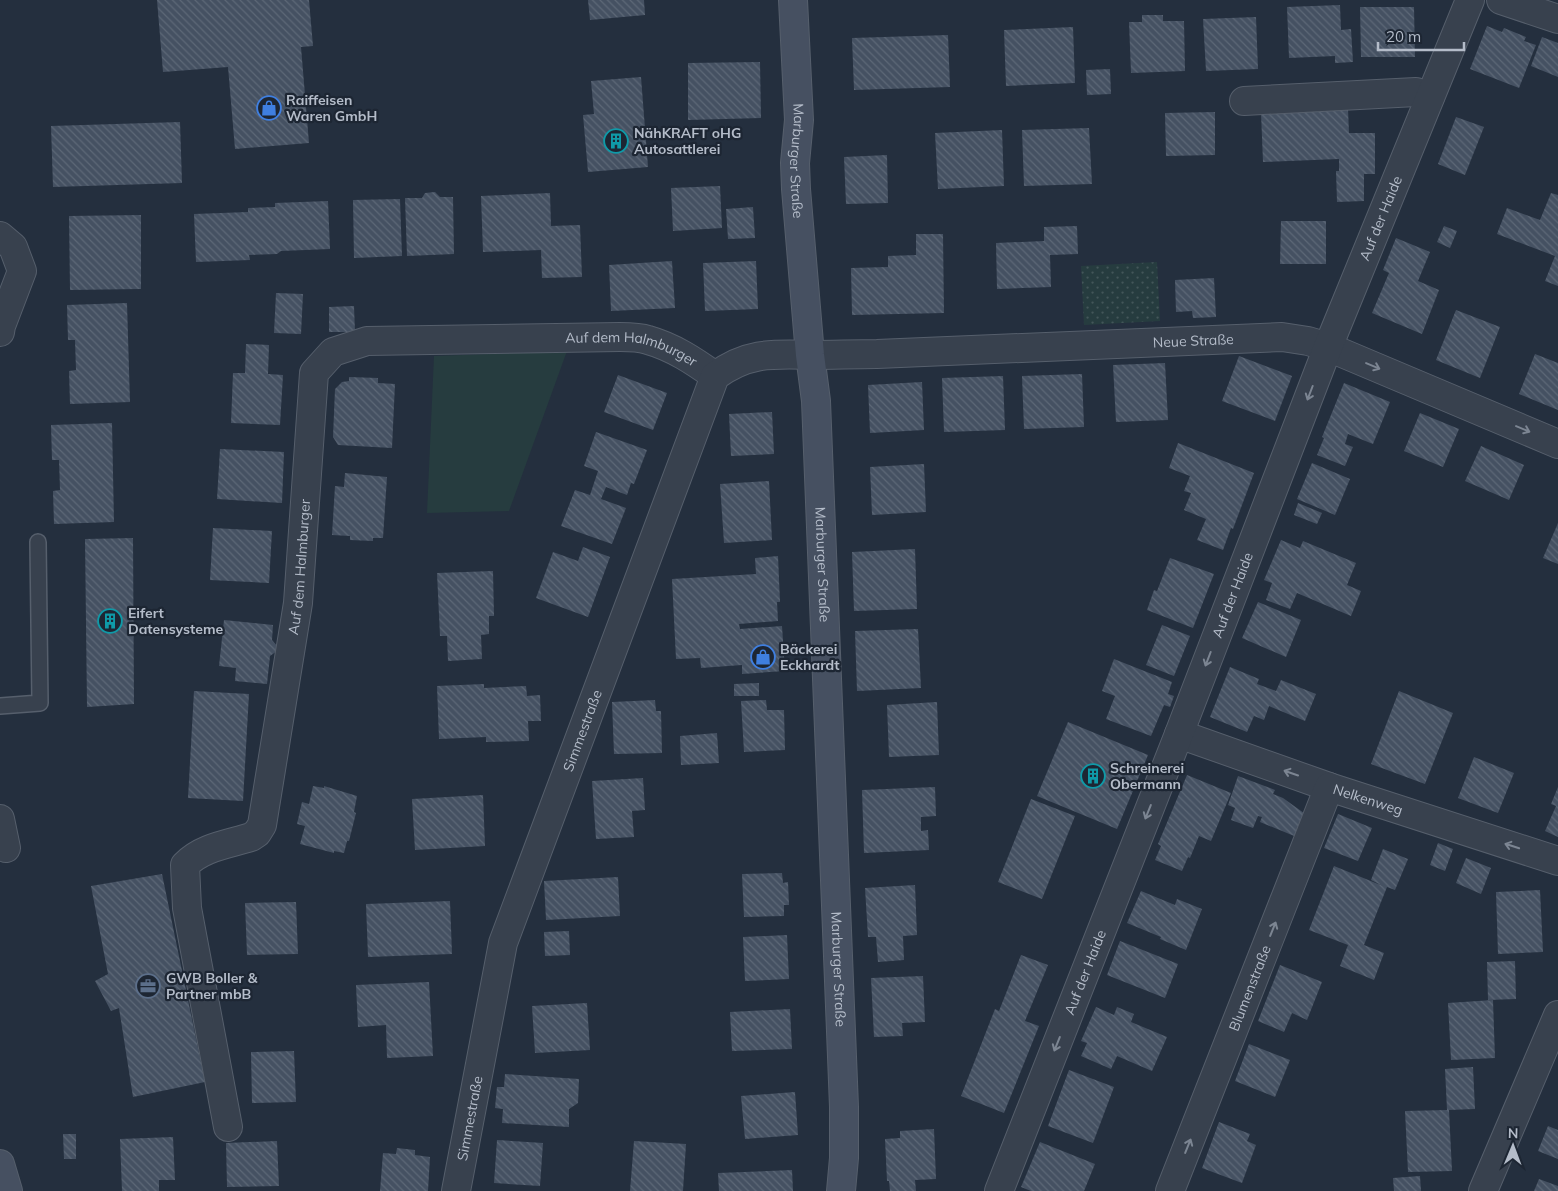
<svg xmlns="http://www.w3.org/2000/svg" width="1558" height="1191" font-family="Mulish,sans-serif">
	<defs>
		<pattern id="grass-dots" width="8" height="8" patternUnits="userSpaceOnUse" patternTransform="scale(1.25)"><rect width="8" height="8" fill="#263c3f"/><path d="M2 2h.1M6 6h.1" fill="none" stroke="#435659" stroke-width="1.8" stroke-linecap="round"/></pattern>
		<pattern id="building-back-hatch" width="6" height="6" patternUnits="userSpaceOnUse" patternTransform="scale(1.25)"><rect width="6" height="6" fill="#455162"/><path d="M-1 5l2 2M0 0l6 6M5-1l2 2" fill="none" stroke="#5d6877"/></pattern>
	</defs>
	<rect width="100%" height="100%" fill="#242f3e"/>
	<polygon fill="url(#grass-dots)" points="1157,262 1160,321 1084,325 1081,266"/>
	<polygon fill="#263c3f" points="567,351 509,511 427,513 434,356"/>
	<g fill="url(#building-back-hatch)">
		<polygon points="157,0 309,0 313,46 301,47 309,143 235,149 228,67 163,72"/>
		<polygon points="588,0 644,0 645,15 590,20"/>
		<polygon points="1340,5 1341,30 1351,29 1353,62 1335,63 1335,56 1289,58 1287,7"/>
		<polygon points="1360,7 1414,7 1415,57 1361,57"/>
		<polygon points="1142,15 1163,15 1163,21 1184,21 1185,71 1131,73 1129,22 1142,22"/>
		<polygon points="1256,17 1258,69 1206,71 1203,19"/>
		<polygon points="1487,26 1502,32 1504,28 1526,37 1524,41 1536,45 1519,88 1470,69"/>
		<polygon points="1073,27 1075,83 1006,86 1004,30"/>
		<polygon points="948,35 950,87 854,90 852,38"/>
		<polygon points="1542,37 1558,43 1558,77 1531,66"/>
		<polygon points="760,62 761,118 688,120 688,63"/>
		<polygon points="1110,69 1111,94 1087,95 1086,70"/>
		<polygon points="641,77 648,167 588,172 583,115 594,114 591,81"/>
		<polygon points="1348,109 1349,133 1375,133 1375,174 1364,174 1364,201 1337,202 1336,171 1339,171 1339,159 1263,162 1261,113"/>
		<polygon points="1215,112 1215,155 1166,156 1165,113"/>
		<polygon points="1456,117 1484,127 1465,175 1438,164"/>
		<polygon points="180,122 182,183 53,187 51,126"/>
		<polygon points="1089,128 1092,184 1024,186 1022,130"/>
		<polygon points="1002,130 1004,186 938,189 935,133"/>
		<polygon points="887,155 888,203 846,204 844,157"/>
		<polygon points="720,186 722,228 673,231 671,188"/>
		<polygon points="435,192 440,197 453,197 454,254 407,256 405,198 422,198 425,193"/>
		<polygon points="550,193 551,226 580,225 582,277 542,278 541,250 483,252 481,196"/>
		<polygon points="1551,193 1558,195 1558,286 1545,281 1555,256 1497,234 1507,208 1540,220"/>
		<polygon points="400,199 402,256 354,258 353,200"/>
		<polygon points="328,201 330,249 281,251 277,254 249,255 250,260 196,262 194,214 248,212 248,208 275,207 275,203"/>
		<polygon points="753,207 755,238 728,239 726,209"/>
		<polygon points="141,215 141,289 70,290 69,216"/>
		<polygon points="1281,221 1326,221 1326,264 1280,264"/>
		<polygon points="1077,226 1078,254 1050,255 1051,287 997,289 996,243 1044,241 1044,227"/>
		<polygon points="1444,226 1457,231 1450,248 1437,242"/>
		<polygon points="916,234 943,234 944,313 852,315 851,268 888,267 888,256 916,255"/>
		<polygon points="1396,238 1430,252 1418,281 1439,290 1422,334 1372,313 1389,273 1383,270"/>
		<polygon points="672,261 675,308 611,311 609,265"/>
		<polygon points="756,261 758,309 705,311 703,263"/>
		<polygon points="1214,278 1216,317 1193,318 1192,311 1176,312 1175,280"/>
		<polygon points="276,293 303,294 301,334 274,333"/>
		<polygon points="127,303 130,402 70,404 69,371 76,370 75,340 68,340 67,305"/>
		<polygon points="354,306 355,332 329,332 329,307"/>
		<polygon points="1456,310 1500,327 1480,378 1436,360"/>
		<polygon points="246,344 269,345 268,374 283,375 280,425 231,423 233,373 245,373"/>
		<polygon points="1535,354 1558,363 1558,410 1519,394"/>
		<polygon points="1239,356 1292,376 1275,421 1222,401"/>
		<polygon points="1165,363 1168,420 1116,422 1113,365"/>
		<polygon points="1082,374 1084,427 1024,429 1022,376"/>
		<polygon points="618,375 667,393 653,430 604,412"/>
		<polygon points="1003,376 1005,430 944,432 942,378"/>
		<polygon points="349,377 378,378 378,383 395,384 392,448 338,445 333,437 335,389 342,382 349,381"/>
		<polygon points="922,382 924,430 870,433 868,385"/>
		<polygon points="1344,383 1390,402 1373,444 1348,434 1345,444 1353,447 1345,466 1317,455 1324,438 1322,437"/>
		<polygon points="772,412 774,454 731,456 729,414"/>
		<polygon points="1420,413 1459,429 1443,467 1404,451"/>
		<polygon points="112,423 114,522 54,524 53,491 60,490 59,460 52,460 51,425"/>
		<polygon points="596,432 647,450 634,484 631,483 627,495 606,487 601,499 626,508 612,544 561,526 575,490 590,495 598,471 584,466"/>
		<polygon points="1178,443 1254,473 1233,529 1231,528 1223,550 1197,540 1206,519 1184,510 1191,493 1184,491 1190,476 1169,468"/>
		<polygon points="1481,446 1524,465 1509,500 1465,481"/>
		<polygon points="220,449 284,452 282,503 217,499"/>
		<polygon points="1312,463 1350,479 1335,515 1297,499"/>
		<polygon points="924,464 926,512 872,515 870,467"/>
		<polygon points="345,473 387,477 383,538 373,538 373,541 350,540 350,536 332,535 335,486 344,487"/>
		<polygon points="769,481 772,540 724,543 720,484"/>
		<polygon points="1298,503 1322,513 1317,524 1294,515"/>
		<polygon points="1558,523 1558,564 1543,558"/>
		<polygon points="213,528 272,531 269,583 210,580"/>
		<polygon points="133,538 134,704 87,707 85,539"/>
		<polygon points="1281,540 1300,548 1303,541 1356,563 1347,585 1361,591 1351,616 1297,593 1290,609 1266,600 1272,583 1264,580"/>
		<polygon points="583,547 610,557 588,617 536,598 553,552 578,561"/>
		<polygon points="915,549 917,609 854,611 852,552"/>
		<polygon points="778,556 780,602 777,602 778,621 739,624 740,629 782,626 785,671 742,674 742,665 701,668 700,658 676,659 672,579 756,574 755,558"/>
		<polygon points="1170,558 1214,574 1193,628 1147,610 1154,590 1157,591"/>
		<polygon points="493,571 494,616 489,616 489,634 481,635 482,659 448,661 447,636 440,636 437,573"/>
		<polygon points="1258,602 1301,620 1286,657 1242,638"/>
		<polygon points="224,620 273,625 272,640 277,646 277,651 270,656 267,684 235,681 236,668 219,666"/>
		<polygon points="1162,625 1190,636 1174,676 1146,665"/>
		<polygon points="918,629 921,688 857,691 855,631"/>
		<polygon points="1114,659 1172,682 1168,694 1174,696 1170,707 1164,705 1151,736 1106,719 1115,696 1102,691"/>
		<polygon points="1230,667 1259,679 1257,684 1276,691 1281,680 1316,694 1305,721 1269,706 1264,720 1254,716 1247,732 1210,717"/>
		<polygon points="759,683 759,696 734,696 734,684"/>
		<polygon points="484,684 484,688 526,686 527,696 540,695 541,721 528,721 529,741 486,742 486,737 439,739 437,686"/>
		<polygon points="194,691 249,694 243,801 188,798"/>
		<polygon points="1399,691 1453,713 1425,784 1371,764"/>
		<polygon points="655,700 656,711 661,711 662,753 614,754 612,702"/>
		<polygon points="766,700 767,710 784,710 785,750 744,752 741,701"/>
		<polygon points="937,702 939,755 889,757 887,705"/>
		<polygon points="1068,722 1148,755 1117,829 1037,796"/>
		<polygon points="717,733 719,763 681,765 680,736"/>
		<polygon points="1474,757 1514,773 1498,813 1458,798"/>
		<polygon points="1187,775 1231,793 1211,841 1199,836 1190,858 1188,857 1182,871 1155,860 1161,846 1158,844"/>
		<polygon points="1238,776 1275,790 1273,794 1283,798 1308,816 1299,838 1260,822 1262,817 1258,816 1253,828 1231,820 1235,808 1228,805"/>
		<polygon points="643,778 645,810 632,811 634,837 596,839 592,781"/>
		<polygon points="313,786 324,788 324,786 357,796 354,812 356,813 349,841 347,841 344,853 334,851 334,853 300,844 305,826 297,824 302,802 309,804"/>
		<polygon points="935,787 936,816 921,817 921,831 928,830 929,850 864,853 862,790"/>
		<polygon points="1558,787 1558,837 1545,831 1556,806 1551,804"/>
		<polygon points="483,795 485,846 415,850 412,799"/>
		<polygon points="1031,799 1075,816 1042,899 998,882"/>
		<polygon points="1338,814 1372,828 1358,861 1324,848"/>
		<polygon points="1438,843 1453,849 1445,871 1430,865"/>
		<polygon points="1383,849 1408,859 1395,890 1387,887 1364,945 1384,953 1374,980 1340,966 1348,945 1309,930 1334,866 1383,886 1371,880"/>
		<polygon points="1466,858 1491,868 1481,894 1456,883"/>
		<polygon points="782,873 783,883 788,882 789,905 784,905 784,916 744,917 742,874"/>
		<polygon points="162,874 205,1082 133,1097 119,1008 111,1011 95,981 108,974 91,886"/>
		<polygon points="618,877 620,916 546,920 544,881"/>
		<polygon points="915,885 917,935 903,936 904,960 878,962 876,937 868,937 865,888"/>
		<polygon points="1540,890 1543,952 1498,954 1496,892"/>
		<polygon points="1141,891 1175,905 1177,899 1202,909 1186,950 1160,939 1161,937 1127,923"/>
		<polygon points="450,901 452,954 368,957 366,904"/>
		<polygon points="296,902 298,954 247,955 245,903"/>
		<polygon points="569,931 570,955 545,956 544,932"/>
		<polygon points="787,935 789,979 745,981 743,937"/>
		<polygon points="1120,941 1178,964 1165,998 1107,975"/>
		<polygon points="1021,955 1048,965 1025,1021 1039,1026 1004,1113 961,1096 995,1009 999,1011"/>
		<polygon points="1515,961 1516,999 1488,1000 1487,962"/>
		<polygon points="1280,965 1322,982 1307,1020 1292,1013 1284,1032 1258,1021"/>
		<polygon points="923,976 925,1022 902,1023 903,1036 874,1037 871,978"/>
		<polygon points="429,982 433,1056 387,1058 386,1025 358,1027 356,985"/>
		<polygon points="1493,1000 1495,1058 1451,1060 1448,1003"/>
		<polygon points="587,1003 590,1050 535,1053 532,1006"/>
		<polygon points="1096,1007 1114,1015 1117,1007 1134,1014 1131,1022 1167,1037 1152,1071 1117,1056 1111,1069 1081,1056 1087,1043 1081,1041"/>
		<polygon points="790,1009 792,1049 732,1051 730,1012"/>
		<polygon points="1249,1044 1290,1060 1275,1097 1235,1081"/>
		<polygon points="294,1051 296,1102 252,1103 251,1052"/>
		<polygon points="1473,1067 1475,1109 1449,1110 1452,1171 1408,1172 1405,1111 1447,1110 1445,1069"/>
		<polygon points="1069,1070 1114,1087 1093,1143 1048,1126"/>
		<polygon points="505,1074 579,1079 578,1103 569,1109 569,1127 502,1123 503,1109 495,1108 497,1087 504,1087"/>
		<polygon points="795,1092 798,1135 745,1139 741,1096"/>
		<polygon points="1219,1122 1250,1134 1247,1141 1256,1145 1242,1183 1202,1168"/>
		<polygon points="1548,1126 1558,1130 1558,1159 1538,1151"/>
		<polygon points="934,1129 936,1179 915,1180 916,1191 890,1191 889,1181 887,1181 885,1139 900,1138 900,1131"/>
		<polygon points="63,1134 76,1134 76,1159 64,1159"/>
		<polygon points="173,1137 175,1180 159,1180 159,1191 122,1191 120,1139"/>
		<polygon points="497,1140 543,1143 540,1186 494,1183"/>
		<polygon points="277,1141 279,1186 227,1187 226,1143"/>
		<polygon points="634,1141 686,1144 683,1191 630,1191"/>
		<polygon points="1040,1142 1095,1164 1084,1191 1031,1191 1021,1187"/>
		<polygon points="397,1148 415,1150 415,1155 430,1157 428,1191 380,1191 383,1153 396,1154"/>
		<polygon points="792,1170 793,1191 719,1191 718,1173"/>
		<polygon points="1420,1176 1421,1191 1394,1191 1393,1178"/>
		<polygon points="1539,1179 1558,1186 1558,1191 1534,1191"/>
	</g>
	<g fill="none" stroke-linecap="round" stroke-linejoin="round">
		<g stroke="#565f6c" stroke-width="18">
			<polyline id="lane" points="0,706 40,703 38,542"/>
		</g>
		<g stroke="#565f6c" stroke-width="30">
			<g id="street">
				<polyline points="1501,0 1558,19"/>
				<polyline points="1244,101 1416,92 1430,97"/>
				<polyline points="0,236 13,247 22,271 1,326 0,332"/>
				<path id="s1" d="M1179,734L1329,787L1558,861"/>
				<polyline points="0,819 6,848"/>
				<path id="s2" d="M228,1127L187,908L185,865C202,847 229,844 251,837L257,833L262,825L298,603L314,373L333,352L367,341L620,337C629,337 639,337 648,340C673,347 694,361 715,376"/>
				<path id="s3" d="M456,1191L503,943L715,376C748,352 772,354 811,355C832,355 855,354 877,354L1282,337L1308,341L1328,347L1558,444"/>
				<path id="s4" d="M999,1191L1179,734L1328,347L1470,0"/>
				<path id="s5" d="M1170,1191L1329,787"/>
				<polyline points="1483,1191 1558,1015"/>
			</g>
		</g>
		<g stroke="#565f6c" stroke-width="30">
			<g id="secondary">
				<path id="s6" d="M793,0L799,120L795,163L796,189L810,355L816,401L844,1107V1158L841,1191"/>
				<polyline points="0,1164 8,1191"/>
			</g>
		</g>
		<use href="#lane" stroke="#38414e" stroke-width="15"/>
		<use href="#street" stroke="#38414e" stroke-width="28"/>
		<use href="#secondary" stroke="#465061" stroke-width="28"/>
	</g>
	<defs><path id="oneway-shaft" d="M-6 0H5M1.5-3L5.5 0L1.5 3" fill="none" stroke-width="1.6" stroke-linecap="round" stroke-linejoin="round" transform="scale(1.25)"/></defs>
	<g stroke="#7c8592">
		<use href="#oneway-shaft" transform="translate(1373 366) rotate(23)"/>
		<use href="#oneway-shaft" transform="translate(1310 393) rotate(111)"/>
		<use href="#oneway-shaft" transform="translate(1523 429) rotate(23)"/>
		<use href="#oneway-shaft" transform="translate(1208 659) rotate(111)"/>
		<use href="#oneway-shaft" transform="translate(1291 773) rotate(-161)"/>
		<use href="#oneway-shaft" transform="translate(1148 812) rotate(112)"/>
		<use href="#oneway-shaft" transform="translate(1512 846) rotate(-162)"/>
		<use href="#oneway-shaft" transform="translate(1273 929) rotate(-68)"/>
		<use href="#oneway-shaft" transform="translate(1057 1044) rotate(112)"/>
		<use href="#oneway-shaft" transform="translate(1188 1146) rotate(-68)"/>
	</g>
	<defs>
		<g id="shop-ring" transform="scale(1.25)"><circle r="9.5" fill="#1d2633" stroke="#3f7fe0" stroke-width="1.5"/><path d="M-5-2.5h2.3a2.7 3.5 0 0 1 5.4 0H5L5.5 6h-11ZM-1.5-2.5h3a1.5 2.3 0 0 0-3 0Z" fill="#3f7fe0"/></g>
		<g id="building-ring" transform="scale(1.25)"><circle r="9.5" fill="#1d2633" stroke="#0f9aa8" stroke-width="1.5"/><path d="M-4-6H4V6H1V3H-1V6H-4ZM-2.5-4.3h1.7v1.8h-1.7ZM.8-4.3h1.7v1.8H.8ZM-2.5-1h1.7V.8h-1.7ZM.8-1h1.7V.8H.8Z" fill="#0f9aa8"/></g>
		<g id="office-ring" transform="scale(1.25)"><circle r="9.5" fill="#1d2633" stroke="#5c6f8a" stroke-width="1.5"/><path d="M-6-3h4V-5.5h4V-3h4V5H-6ZM-1-4.5V-3h2v-1.5ZM-6 0V1H6V0Z" fill="#5c6f8a"/></g>
	</defs>
	<g fill-rule="evenodd">
		<use href="#shop-ring" x="269" y="108"/>
		<use href="#building-ring" x="616" y="141"/>
		<use href="#building-ring" x="110" y="621"/>
		<use href="#shop-ring" x="763" y="657"/>
		<use href="#building-ring" x="1093" y="776"/>
		<use href="#office-ring" x="148" y="986"/>
	</g>
	<g text-anchor="middle" dominant-baseline="central" stroke-width="4.5" stroke-linejoin="round" paint-order="stroke">
		<g font-size="14" font-weight="bold" fill="#b4bcc9" stroke="#1d2633" text-anchor="start">
			<text x="286" y="100">Raiffeisen<tspan x="286" dy="16">Waren GmbH</tspan></text>
			<text x="634" y="133">NähKRAFT oHG<tspan x="634" dy="16">Autosattlerei</tspan></text>
			<text x="128" y="613">Eifert<tspan x="128" dy="16">Datensysteme</tspan></text>
			<text x="780" y="649">Bäckerei<tspan x="780" dy="16">Eckhardt</tspan></text>
			<text x="1110" y="768">Schreinerei<tspan x="1110" dy="16">Obermann</tspan></text>
			<text x="166" y="978">GWB Boller &amp;<tspan x="166" dy="16">Partner mbB</tspan></text>
		</g>
		<g font-size="14" fill="#b4bcc9" stroke="#1d2633">
			<text stroke="none"><textPath href="#s6" startOffset="161">Marburger Straße</textPath></text>
			<text stroke="none"><textPath href="#s4" startOffset="1045">Auf der Haide</textPath></text>
			<text stroke="none"><textPath href="#s3" startOffset="1341">Neue Straße</textPath></text>
			<text stroke="none"><textPath href="#s2" startOffset="1141">Auf dem Halmburger</textPath></text>
			<text stroke="none"><textPath href="#s6" startOffset="566">Marburger Straße</textPath></text>
			<text stroke="none"><textPath href="#s2" startOffset="616">Auf dem Halmburger</textPath></text>
			<text stroke="none"><textPath href="#s4" startOffset="640">Auf der Haide</textPath></text>
			<text stroke="none"><textPath href="#s3" startOffset="479">Simmestraße</textPath></text>
			<text stroke="none"><textPath href="#s1" startOffset="200">Nelkenweg</textPath></text>
			<text stroke="none"><textPath href="#s6" startOffset="971">Marburger Straße</textPath></text>
			<text stroke="none"><textPath href="#s4" startOffset="235">Auf der Haide</textPath></text>
			<text stroke="none"><textPath href="#s5" startOffset="218">Blumenstraße</textPath></text>
			<text stroke="none"><textPath href="#s3" startOffset="74">Simmestraße</textPath></text>
		</g>
	</g>
	<g transform="translate(1513 1146) rotate(1)" stroke="#1d2633" stroke-width="4" paint-order="stroke">
	<path d="M0-4L9 19L0 12L-9 19Z" fill="#b4bcc9"/>
	<text y="-8" font-size="14" font-weight="bold" text-anchor="middle" fill="#b4bcc9">N</text>
	</g>
	<path d="M1378 42v8h86v-8" fill="none" stroke="#b4bcc9" stroke-width="2.5"/>
	<text x="1386" y="42" font-size="15" fill="#b4bcc9" stroke="#1d2633" stroke-width="4" paint-order="stroke">20 m</text>
</svg>
